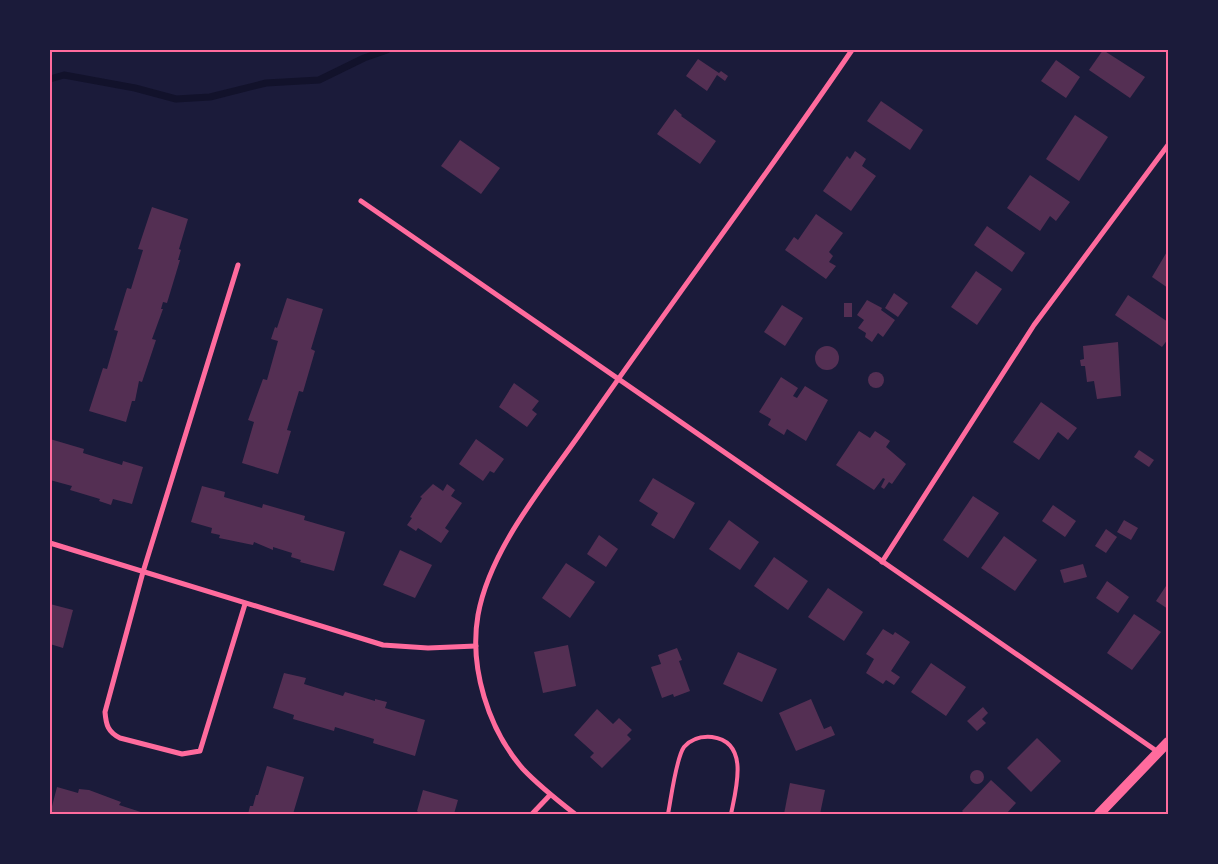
<svg xmlns="http://www.w3.org/2000/svg" width="1218" height="864" font-family="'Exo 2',sans-serif">
	<rect width="100%" height="100%" fill="#1b1b3a"/>
	<g fill="none" stroke-linecap="round" stroke-linejoin="round">
		<polyline stroke="#12122b" stroke-width="7" points="50,79 64,75 135,88 176,99 210,97 266,83 319,80 364,58 387,50"/>
	</g>
	<g fill="#542f53">
		<polygon points="1103,50 1145,77 1130,98 1089,70"/>
		<polygon points="698,59 719,73 721,71 728,76 725,81 717,75 707,91 686,76"/>
		<polygon points="1056,60 1080,77 1066,98 1041,81"/>
		<polygon points="881,101 923,130 910,150 867,121"/>
		<polygon points="675,109 682,115 681,116 716,141 700,164 657,134"/>
		<polygon points="1075,115 1108,137 1079,181 1046,159"/>
		<polygon points="460,140 500,168 481,194 441,166"/>
		<polygon points="855,151 866,159 862,166 876,176 851,211 823,191 847,156 850,159"/>
		<polygon points="1030,175 1070,202 1056,221 1050,216 1040,231 1007,208"/>
		<polygon points="152,207 188,219 179,249 181,250 178,260 180,260 167,303 163,302 161,309 163,309 152,339 156,340 142,382 139,381 135,401 132,401 126,422 89,411 103,368 107,369 118,331 114,330 127,288 131,289 143,250 138,249"/>
		<polygon points="816,214 843,233 829,252 833,256 829,262 836,266 826,279 785,250 794,237 798,240"/>
		<polygon points="987,226 1025,253 1012,272 974,245"/>
		<polygon points="1168,250 1168,288 1152,277"/>
		<polygon points="976,271 1002,289 977,325 951,307"/>
		<polygon points="894,293 908,303 898,317 885,308"/>
		<polygon points="1128,295 1168,322 1168,339 1162,347 1115,315"/>
		<polygon points="287,298 323,309 311,349 315,351 303,392 299,391 287,430 291,431 278,474 242,463 254,422 248,420 263,379 267,380 278,341 271,339 275,327 277,328"/>
		<polygon points="867,300 882,308 881,310 895,320 883,337 878,333 872,342 865,337 866,333 858,328 864,320 857,315"/>
		<rect x="844" y="303" width="8" height="14"/>
		<polygon points="782,305 803,318 785,346 764,332"/>
		<polygon points="1118,342 1121,396 1097,399 1094,381 1087,382 1085,366 1081,366 1080,360 1084,359 1083,346"/>
		<circle cx="827" cy="358" r="12"/>
		<circle cx="876" cy="380" r="8"/>
		<polygon points="781,377 798,388 793,396 797,398 805,386 828,400 806,441 787,429 784,435 768,425 771,419 759,412"/>
		<polygon points="514,383 539,401 532,410 537,414 527,427 499,407"/>
		<polygon points="1041,402 1077,428 1068,440 1058,432 1039,460 1013,442"/>
		<polygon points="859,431 870,438 875,431 890,441 886,447 906,464 892,484 889,482 884,489 881,487 885,479 883,478 874,490 836,465"/>
		<polygon points="50,439 84,449 83,453 122,465 123,461 143,467 132,504 113,499 111,505 99,501 100,499 70,490 72,486 50,480"/>
		<polygon points="476,439 504,459 494,473 490,471 483,481 459,464"/>
		<polygon points="1139,450 1154,460 1149,467 1134,457"/>
		<polygon points="653,478 695,503 674,539 651,525 658,513 639,501"/>
		<polygon points="433,484 443,491 447,484 455,490 451,496 462,503 445,528 449,531 441,543 418,528 416,531 407,525 412,518 410,517 422,498 420,497"/>
		<polygon points="202,486 225,492 224,497 262,508 263,504 305,516 304,520 345,532 334,571 300,562 301,560 291,557 292,553 273,547 273,550 254,542 253,545 219,538 220,535 211,533 212,528 191,522"/>
		<polygon points="973,496 999,513 968,558 943,540"/>
		<polygon points="1053,505 1076,521 1065,537 1042,521"/>
		<polygon points="729,520 759,542 740,570 709,549"/>
		<polygon points="1124,520 1138,528 1131,540 1117,532"/>
		<polygon points="1106,529 1117,537 1106,553 1095,546"/>
		<polygon points="599,535 618,549 606,567 587,554"/>
		<polygon points="1004,536 1037,560 1015,591 981,568"/>
		<polygon points="400,550 432,565 415,598 383,585"/>
		<polygon points="774,557 808,581 788,610 754,586"/>
		<polygon points="566,563 595,582 570,618 542,598"/>
		<polygon points="1083,564 1087,577 1064,583 1060,570"/>
		<polygon points="1107,581 1129,597 1118,613 1096,598"/>
		<polygon points="1168,583 1168,609 1156,601"/>
		<polygon points="828,588 863,612 844,641 808,617"/>
		<polygon points="50,604 73,610 63,648 50,644"/>
		<polygon points="1134,614 1161,632 1132,670 1107,653"/>
		<polygon points="883,629 893,635 895,632 910,642 891,671 900,677 894,685 886,680 883,684 866,673 874,659 866,654"/>
		<polygon points="568,645 576,686 543,693 534,652"/>
		<polygon points="677,648 682,660 679,661 690,691 674,697 673,694 662,698 651,667 661,664 658,655"/>
		<polygon points="738,652 777,669 762,702 723,684"/>
		<polygon points="931,663 966,687 946,716 911,692"/>
		<polygon points="284,673 306,678 304,684 343,696 345,692 375,701 375,699 387,702 385,708 425,720 415,756 373,743 374,739 335,727 334,731 293,719 294,715 273,708"/>
		<polygon points="811,699 824,729 831,726 835,735 796,751 779,713"/>
		<polygon points="983,707 988,713 982,719 986,723 977,731 967,721"/>
		<polygon points="597,709 613,724 619,718 632,730 627,735 631,739 602,768 590,757 594,753 574,735"/>
		<polygon points="1037,738 1061,761 1031,792 1007,768"/>
		<polygon points="267,766 304,777 293,814 248,814 250,806 253,806 256,795 258,795"/>
		<circle cx="977" cy="777" r="7"/>
		<polygon points="991,780 1016,803 1006,814 965,814 962,811"/>
		<polygon points="790,783 825,790 820,814 784,814"/>
		<polygon points="57,787 78,793 79,789 89,790 121,802 119,805 147,814 50,814"/>
		<polygon points="423,790 458,800 454,814 420,814 417,811"/>
	</g>
	<g fill="none" stroke-linecap="round" stroke-linejoin="round">
		<path stroke="#ff6b9d" stroke-width="4" d="M668,814C671,799 676,758 684,747C691,739 701,736 712,737C750,742 736,789 731,814"/>
		<g stroke="#ff6b9d" stroke-width="5">
			<polyline points="361,201 1158,752"/>
			<path d="M238,265L143,572L105,712C106,725 108,732 120,738L182,754L200,751L245,604"/>
			<polyline points="50,543 383,645 428,648 476,646"/>
			<polyline points="882,562 1034,325 1168,145"/>
			<polyline points="532,814 550,795"/>
			<path d="M575,814C557,800 539,786 523,769C488,729 469,667 478,615C490,548 546,483 584,428C672,301 765,178 852,50"/>
		</g>
		<polyline stroke="#ff6b9d" stroke-width="10" points="1099,814 1168,742"/>
	</g>
	<rect width="1218" height="864" fill="none" stroke="#1b1b3a" stroke-width="102"/>
	<rect x="51" y="51" width="1116" height="762" fill="none" stroke="#ff6b9d" stroke-width="2"/>
</svg>
